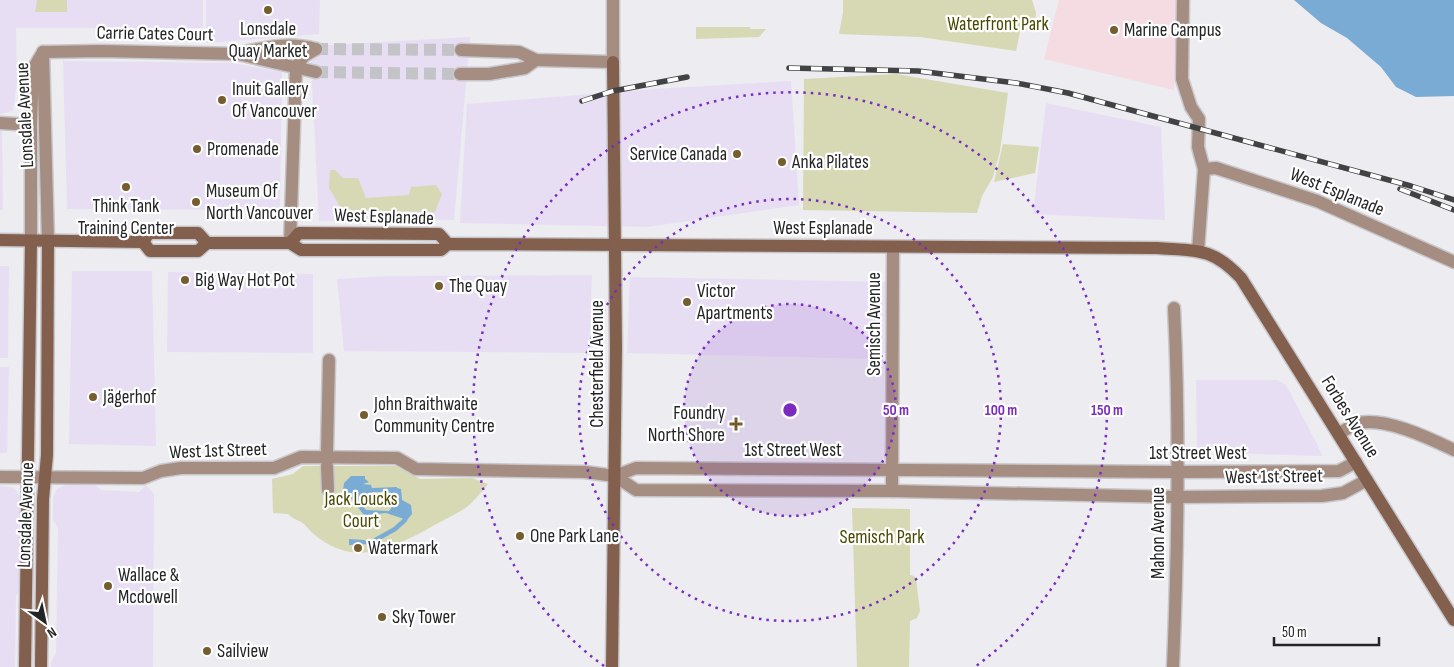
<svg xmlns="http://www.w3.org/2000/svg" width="1454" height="667" font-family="'Sofia Sans Condensed',sans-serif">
	<rect width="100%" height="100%" fill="#ececf1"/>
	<g fill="#e7def4">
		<polygon points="0,0 203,0 203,28 16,28 17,82 13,111 0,114"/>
		<polygon points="206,0 320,0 319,34 206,43"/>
		<polygon points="470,37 454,220 319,221 310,46"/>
		<polygon points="63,61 232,63 282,72 280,210 67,209"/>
		<polygon points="791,81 799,205 647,227 460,223 467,104 654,89"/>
		<polygon points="1046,103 1161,127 1165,220 1033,214"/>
		<polygon points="0,125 2,125 3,210 0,210"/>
		<polygon points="0,266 9,266 8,358 0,358"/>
		<polygon points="72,271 152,271 156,446 69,444"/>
		<polygon points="168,272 313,274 313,353 167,352"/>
		<polygon points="592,275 589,353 344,351 337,279 390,276"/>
		<polygon points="630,277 887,282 886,353 875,359 627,353"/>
		<polygon points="0,367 9,367 7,453 0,453"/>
		<polygon points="1196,380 1277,380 1286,385 1317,444 1322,456 1197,452"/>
		<polygon points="67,484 94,484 101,490 139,492 146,485 154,494 153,667 51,667 51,662 56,653 58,528 53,520 53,497 57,489"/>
		<polygon points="0,486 11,487 15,489 20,496 22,502 21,588 16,596 15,667 0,667"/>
	</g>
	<polygon fill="#f5dbe2" points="1059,0 1176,0 1174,90 1044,59"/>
	<g fill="#d6d9b4">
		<polygon points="37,0 67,0 67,12 35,12"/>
		<polygon points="843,0 1032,0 1036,13 1035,20 1023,17 1016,51 920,37 839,34 843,12"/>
		<polygon points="696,27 750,27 750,29 766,29 759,37 696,39"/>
		<polygon points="896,74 1008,93 1000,151 993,177 982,196 977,213 803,210 804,79"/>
		<polygon points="1003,144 1039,147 1035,173 994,182"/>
		<polygon points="330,170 335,170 343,178 358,178 366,198 409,195 411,187 436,185 442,194 435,212 342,210 329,188"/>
		<path d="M303,466H395L420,479L472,478L488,484C481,492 473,503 464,509C451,517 437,523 424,531C389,549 357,565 320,539C314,535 309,529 304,524C299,520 294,520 288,514L273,513L272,479L293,474Z"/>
		<polygon points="852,508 910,509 910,575 914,576 916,579 920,611 917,618 910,621 909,667 857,667"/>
	</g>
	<g fill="#7aabd4" fill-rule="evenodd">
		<polygon points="1294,0 1454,0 1454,96 1416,97 1396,87 1381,67 1347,38 1321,23"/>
		<path d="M351,476H365V479L369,482L363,484L371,485L372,488L397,487V488L401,489L402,500L411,505L412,514L407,520L386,513L366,515L363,514L351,498L343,491L344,483ZM372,492H387L397,500L389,511L366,510L361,503L363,497L370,495Z"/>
		<polygon points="349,539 364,540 370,544 349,545"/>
	</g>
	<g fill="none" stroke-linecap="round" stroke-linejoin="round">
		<polyline stroke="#7aabd4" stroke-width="4.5" points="370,543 395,529 405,520"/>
		<g stroke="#c4c4c8" stroke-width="12" stroke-dasharray="12 6" stroke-linecap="butt">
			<polyline points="316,49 461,50"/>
			<polyline points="316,72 460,74"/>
		</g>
		<g stroke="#c8c8cc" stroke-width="15">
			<g id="street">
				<polyline points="1183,0 1182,79 1191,107 1199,119 1198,147 1204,169 1198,251"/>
				<polyline points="461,50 519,52 536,60 613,62 613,0"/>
				<polyline points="43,52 101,51 238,54 316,72"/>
				<polyline points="43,52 48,241"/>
				<path d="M240,53C267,47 289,42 316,49"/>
				<polyline points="296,67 304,56 316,49"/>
				<polyline points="460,74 489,74 525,68 536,60"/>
				<polyline points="0,123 31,125"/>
				<polyline points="1204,169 1216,168 1317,201 1454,262"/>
				<polyline points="31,241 31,125 33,69 43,52"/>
				<polyline points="290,243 296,67"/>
				<path d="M1339,434C1344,431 1350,426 1356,424C1382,415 1431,439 1454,450"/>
				<polyline points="327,451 329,360"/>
				<polyline points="327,466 328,490"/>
				<polyline points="615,476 636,468 1177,472 1339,471 1356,462"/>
				<polyline points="0,477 143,478 161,471 181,468 274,468 301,457 397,458 416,469 585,472 615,476 636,490 892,491 1177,497 1322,496 1343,493 1367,480"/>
				<polyline points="892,491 893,247"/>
				<path d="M1173,667C1178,548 1180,428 1174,308"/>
			</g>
		</g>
		<g stroke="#c8c8cc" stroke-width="15">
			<g id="secondary">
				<polyline points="0,240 143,242"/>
				<path d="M143,242L150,251H198L207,243H290L301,250H441L448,244L1157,248C1197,251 1212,247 1241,278L1454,620"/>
				<polyline points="143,242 149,233 198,233 207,243"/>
				<polyline points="290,243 299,233 439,234 448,244"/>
				<polyline points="25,667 31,241"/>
				<polyline points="41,667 43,499 47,455 48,241"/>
				<polyline points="612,667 616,348 613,62"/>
			</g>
		</g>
		<use href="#street" stroke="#a68d81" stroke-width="12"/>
		<use href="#secondary" stroke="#835f4e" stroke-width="12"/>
		<g stroke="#414243" stroke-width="5.5">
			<g id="rail">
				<polyline points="789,68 918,71 1016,83 1068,93 1411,186 1454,200"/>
				<polyline points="582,101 613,91 687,77"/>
				<polyline points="1400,189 1454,210"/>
			</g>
		</g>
		<use href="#rail" stroke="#fff" stroke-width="4" stroke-dasharray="11" stroke-linecap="butt"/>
	</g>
	<circle cx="790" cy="410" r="106" fill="#7b2cbf" fill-opacity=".12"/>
	<g fill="none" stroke="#7b2cbf" stroke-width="2.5" stroke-dasharray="2.5 5">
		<circle cx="790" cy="410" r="106"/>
		<circle cx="790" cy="410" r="211"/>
		<path d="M604 666A317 317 0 1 1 976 666"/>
	</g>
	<g fill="#755d2d" stroke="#fff" stroke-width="2">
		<circle cx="268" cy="10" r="5"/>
		<circle cx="1114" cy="30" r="5"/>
		<circle cx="222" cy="100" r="5"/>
		<circle cx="197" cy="149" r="5"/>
		<circle cx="737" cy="154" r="5"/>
		<circle cx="782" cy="162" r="5"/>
		<circle cx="126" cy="187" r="5"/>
		<circle cx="196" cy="202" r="5"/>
		<circle cx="185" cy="280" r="5"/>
		<circle cx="439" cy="286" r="5"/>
		<circle cx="687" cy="302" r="5"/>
		<circle cx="93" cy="397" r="5"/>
		<circle cx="364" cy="415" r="5"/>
		<path d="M733.5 416.5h5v5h5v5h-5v5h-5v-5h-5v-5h5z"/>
		<circle cx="520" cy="536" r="5"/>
		<circle cx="358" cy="548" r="5"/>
		<circle cx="108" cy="586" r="5"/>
		<circle cx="382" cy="617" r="5"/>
		<circle cx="207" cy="651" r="5"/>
	</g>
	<g text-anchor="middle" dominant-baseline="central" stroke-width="4.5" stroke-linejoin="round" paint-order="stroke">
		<g font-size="19" fill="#474900" stroke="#fff">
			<text x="998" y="24">Waterfront Park</text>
			<text x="361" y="499">Jack Loucks<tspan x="361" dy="22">Court</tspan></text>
			<text x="882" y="537">Semisch Park</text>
		</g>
		<g font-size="19" fill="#232425" stroke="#fff" text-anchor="start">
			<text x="268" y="29" text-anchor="middle">Lonsdale<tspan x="268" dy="22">Quay Market</tspan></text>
			<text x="1124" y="30">Marine Campus</text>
			<text x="232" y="89">Inuit Gallery<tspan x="232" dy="22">Of Vancouver</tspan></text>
			<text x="207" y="149">Promenade</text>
			<text x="727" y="154" text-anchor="end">Service Canada</text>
			<text x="792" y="162">Anka Pilates</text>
			<text x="206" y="191">Museum Of<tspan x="206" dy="22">North Vancouver</tspan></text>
			<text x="126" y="206" text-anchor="middle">Think Tank<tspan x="126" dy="22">Training Center</tspan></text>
			<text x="195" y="280">Big Way Hot Pot</text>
			<text x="449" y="286">The Quay</text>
			<text x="697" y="291">Victor<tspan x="697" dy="22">Apartments</tspan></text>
			<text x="103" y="397">Jägerhof</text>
			<text x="374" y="404">John Braithwaite<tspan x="374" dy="22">Community Centre</tspan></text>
			<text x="725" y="413" text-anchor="end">Foundry<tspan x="725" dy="22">North Shore</tspan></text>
			<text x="530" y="536">One Park Lane</text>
			<text x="368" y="548">Watermark</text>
			<text x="118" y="575">Wallace &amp;<tspan x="118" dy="22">Mcdowell</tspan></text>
			<text x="392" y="617">Sky Tower</text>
			<text x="217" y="651">Sailview</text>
		</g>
		<g font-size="19" fill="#232425" stroke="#fff">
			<text transform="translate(155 34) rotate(1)">Carrie Cates Court</text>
			<text transform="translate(25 115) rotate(-93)">Lonsdale Avenue</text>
			<text transform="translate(1337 192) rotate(22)">West Esplanade</text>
			<text transform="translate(384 217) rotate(2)">West Esplanade</text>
			<text x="823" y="228">West Esplanade</text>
			<text transform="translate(874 324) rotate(-90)">Semisch Avenue</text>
			<text transform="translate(597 364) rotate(-90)">Chesterfield Avenue</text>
			<text transform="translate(1350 417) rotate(58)">Forbes Avenue</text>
			<text x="793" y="450">1st Street West</text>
			<text transform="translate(218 451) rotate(-2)">West 1st Street</text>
			<text x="1198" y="453">1st Street West</text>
			<text transform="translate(1274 477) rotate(-1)">West 1st Street</text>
			<text transform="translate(26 515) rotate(-88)">Lonsdale Avenue</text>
			<text transform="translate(1158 533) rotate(-90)">Mahon Avenue</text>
		</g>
	</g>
	<circle cx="790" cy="410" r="8" fill="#7b2cbf" stroke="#fff" stroke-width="2.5"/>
	<g font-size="15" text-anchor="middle" font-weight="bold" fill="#7b2cbf" stroke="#fff" stroke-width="4.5" stroke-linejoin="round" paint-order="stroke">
		<text x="896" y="415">50 m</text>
		<text x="1001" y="415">100 m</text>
		<text x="1107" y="415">150 m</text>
	</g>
	<g transform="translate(45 622) rotate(147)" stroke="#ffffff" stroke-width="4" paint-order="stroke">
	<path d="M0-4L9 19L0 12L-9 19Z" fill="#232425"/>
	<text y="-8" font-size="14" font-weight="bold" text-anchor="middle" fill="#232425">N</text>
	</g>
	<path d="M1274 637v8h105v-8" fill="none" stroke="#232425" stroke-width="2.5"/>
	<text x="1282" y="637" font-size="15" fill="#232425" stroke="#ffffff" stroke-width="4" paint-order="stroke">50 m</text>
</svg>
